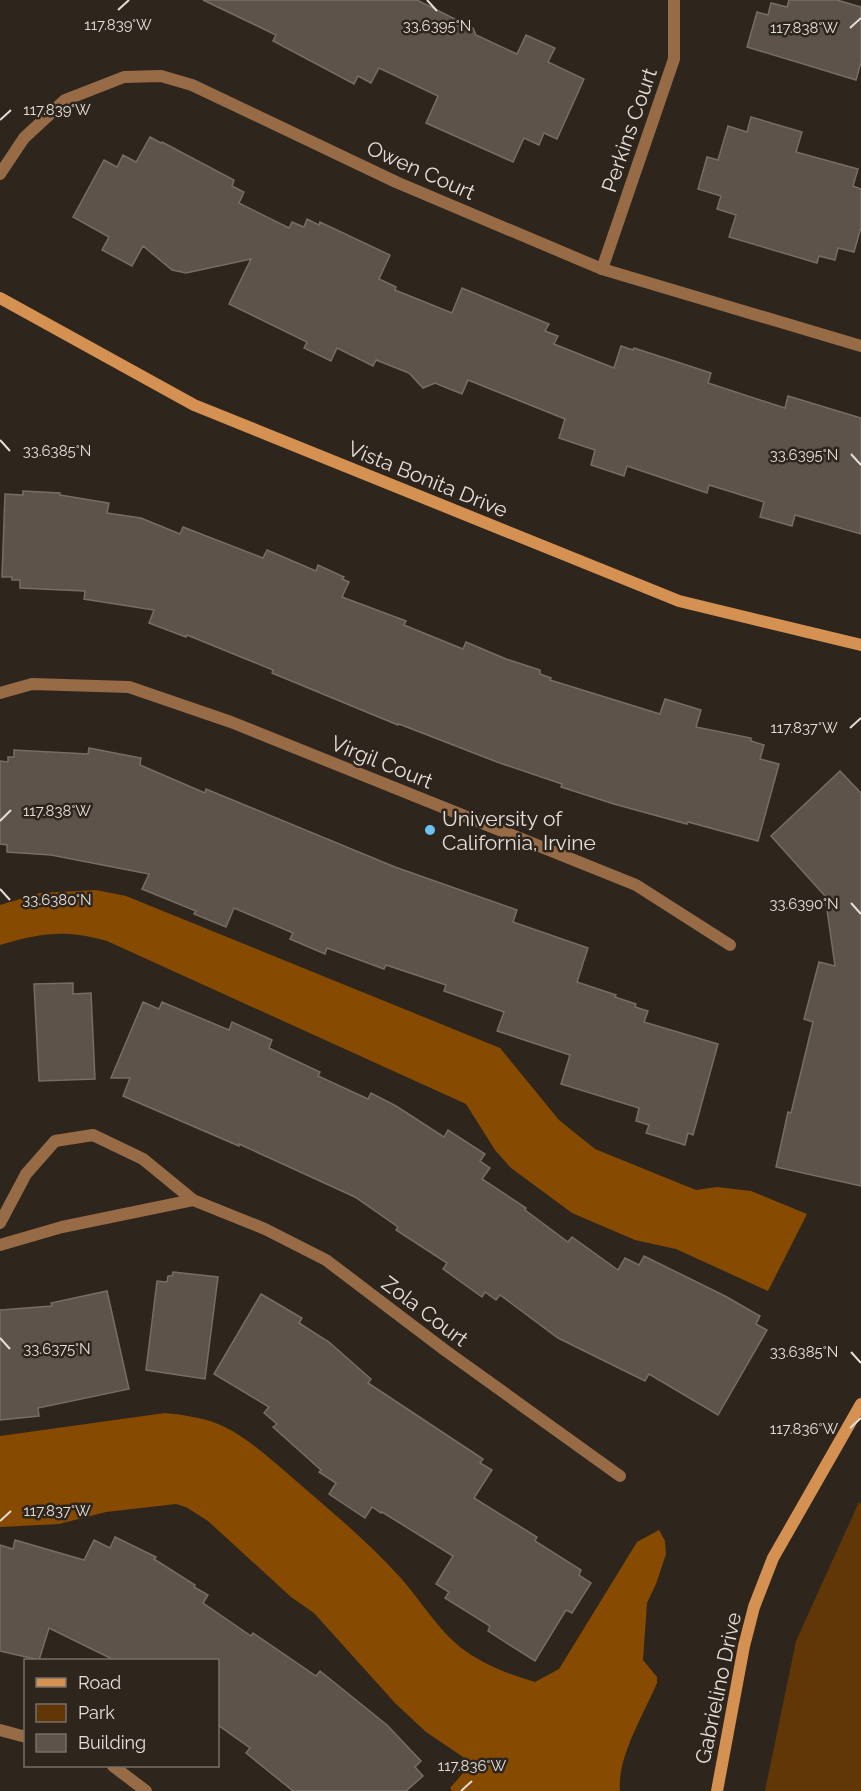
<svg xmlns="http://www.w3.org/2000/svg" width="861" height="1791" font-family="Raleway,sans-serif">
	<rect width="100%" height="100%" fill="#2e251d"/>
	<polygon fill="#613708" points="859,1502 861,1504 861,1791 765,1791 796,1641"/>
	<g fill="#864b01">
		<path d="M96,890L126,896L500,1048L559,1120L595,1149L696,1190L717,1187L751,1191L807,1214L768,1291L676,1249L635,1240L572,1213L511,1168L495,1150L466,1104L107,941C65,929 41,933 0,945V905L40,893Z"/>
		<path d="M165,1413C183,1415 200,1417 218,1424C247,1436 271,1460 295,1480C331,1511 367,1541 399,1576C416,1595 430,1617 448,1636C471,1660 504,1673 535,1682L559,1669L637,1542L659,1530L665,1541L666,1554L656,1584L647,1603L643,1660L657,1677V1683C644,1714 617,1757 620,1791H452L450,1788L472,1763L426,1732L395,1703L314,1613L291,1597L208,1521L186,1507L176,1504L106,1512L59,1524L0,1527V1436Z"/>
	</g>
	<g fill="#5e534b" stroke="#786d64" stroke-width="1.5">
		<polygon points="203,0 417,0 473,28 476,35 517,54 526,35 555,48 548,62 584,79 557,139 544,133 539,145 524,138 513,162 426,123 438,96 379,68 371,83 358,76 354,84 273,41 276,35"/>
		<polygon points="789,0 837,0 861,7 861,62 856,80 747,47 757,12 768,15 771,3 787,7"/>
		<polygon points="751,117 802,132 796,152 858,169 853,186 861,189 861,227 854,252 838,248 835,260 819,256 817,263 729,237 736,215 717,209 721,196 698,189 707,157 718,160 728,126 747,132"/>
		<polygon points="150,137 161,143 162,142 234,180 232,186 244,192 239,203 289,228 292,222 304,227 307,219 319,225 320,222 390,255 379,279 396,287 395,290 452,313 462,288 549,324 545,331 558,336 554,344 614,368 621,346 633,350 634,348 711,373 708,383 785,408 788,396 861,418 861,534 795,515 792,526 760,517 764,502 709,485 707,493 627,466 624,476 591,465 595,450 559,438 565,419 468,380 462,394 435,383 423,388 409,373 376,360 373,366 337,348 331,361 304,348 307,342 229,304 251,259 186,273 172,270 143,246 132,266 102,250 109,237 73,217 104,160 117,167 123,155 136,162"/>
		<polygon points="23,491 60,493 60,495 109,503 107,513 141,518 180,534 183,527 263,558 267,550 316,571 318,565 344,577 342,579 349,582 342,597 406,621 404,625 463,649 466,642 506,659 540,670 540,674 551,678 550,680 660,714 665,699 701,710 696,727 751,738 751,741 764,745 760,759 779,764 758,841 688,822 687,824 614,804 561,787 562,784 497,762 399,724 398,725 272,673 273,670 187,635 186,637 149,623 154,610 84,599 85,591 20,588 20,580 12,580 12,577 2,577 5,494 23,495"/>
		<polygon points="89,748 141,758 140,765 205,793 206,789 395,867 517,910 513,922 588,948 577,982 616,995 615,997 636,1004 635,1007 648,1011 644,1022 718,1044 693,1135 688,1133 685,1145 646,1133 649,1125 636,1121 639,1108 561,1084 570,1055 497,1031 504,1012 444,991 446,985 386,965 384,969 327,948 325,954 290,939 293,933 234,908 226,927 194,914 196,911 142,889 149,874 51,855 7,852 7,845 0,844 0,761 8,762 8,757 14,757 14,750 88,754"/>
		<polygon points="840,771 861,793 861,1186 776,1167 788,1112 791,1113 813,1022 804,1019 819,962 835,966 825,896 771,836"/>
		<polygon points="73,983 73,994 91,993 95,1079 39,1081 34,984"/>
		<polygon points="143,1002 159,1009 162,1002 229,1030 232,1022 272,1040 269,1048 320,1072 318,1076 368,1099 371,1093 396,1106 444,1137 448,1130 485,1154 480,1161 490,1168 482,1179 526,1208 525,1210 568,1242 572,1237 618,1270 625,1258 639,1265 644,1256 725,1296 760,1316 756,1324 767,1330 718,1415 649,1374 645,1381 558,1338 500,1295 496,1300 485,1292 482,1297 443,1269 447,1263 396,1230 398,1227 355,1197 239,1144 239,1146 123,1096 130,1078 111,1078"/>
		<polygon points="173,1272 218,1277 205,1379 146,1370 157,1281 167,1282 168,1276 172,1276"/>
		<polygon points="107,1291 129,1389 38,1408 39,1416 0,1420 0,1310 52,1306 51,1303"/>
		<polygon points="261,1294 302,1318 299,1323 329,1342 371,1379 368,1383 483,1459 480,1463 492,1470 474,1498 537,1537 535,1541 581,1570 579,1575 591,1583 572,1613 566,1610 535,1661 488,1631 490,1626 445,1598 449,1592 436,1584 453,1556 382,1512 381,1513 372,1507 365,1518 329,1494 336,1483 319,1472 321,1470 273,1427 277,1424 264,1413 269,1407 214,1374"/>
		<polygon points="115,1537 156,1557 154,1559 195,1585 194,1587 208,1595 203,1603 251,1636 253,1633 316,1676 320,1671 387,1725 421,1761 415,1767 423,1776 406,1791 293,1791 246,1753 250,1748 218,1725 218,1660 114,1660 49,1628 39,1660 0,1651 0,1545 13,1549 15,1540 84,1560 94,1540 110,1548"/>
	</g>
	<g fill="none" stroke-linecap="round" stroke-linejoin="round">
		<g stroke="#966b46" stroke-width="12">
			<polyline points="0,174 24,138 65,100 124,77 161,76 192,85 396,182 602,269 861,346"/>
			<polyline points="602,269 674,59 674,0"/>
			<polyline points="0,693 32,684 129,687 231,722 636,885 730,945"/>
			<polyline points="0,1223 26,1174 55,1141 93,1135 143,1159 193,1200 265,1229 326,1260 446,1351 620,1476"/>
			<polyline points="0,1245 62,1227 193,1200"/>
			<polyline points="0,1730 26,1737"/>
			<polyline points="113,1766 146,1791"/>
		</g>
		<g stroke="#d59152" stroke-width="12">
			<polyline points="0,298 194,405 679,601 861,645"/>
			<polyline points="717,1791 744,1646 754,1607 773,1558 861,1404"/>
		</g>
	</g>
	<path fill="none" stroke="#e4ded9" stroke-width="2" d="M427,0L437,11M118,10L129,0M850,28L861,18M0,120L11,110M0,440L10,451M851,454L861,465M850,728L861,718M0,821L11,810M0,889L10,900M851,903L861,914M0,1338L10,1349M851,1352L861,1363M850,1428L861,1418M0,1521L11,1511M461,1791L472,1781"/>
	<circle fill="#6ec2f3" stroke="#2e251d" stroke-width="2" cx="430" cy="830" r="6"/>
	<g text-anchor="middle" dominant-baseline="central" stroke-width="5" stroke-linejoin="round" paint-order="stroke">
		<g font-size="21" fill="#e4ded9" stroke="#2e251d">
			<text transform="translate(629 130) rotate(-71)">Perkins Court</text>
			<text transform="translate(421 170) rotate(24)">Owen Court</text>
			<text transform="translate(428 479) rotate(22)">Vista Bonita Drive</text>
			<text transform="translate(382 762) rotate(22)">Virgil Court</text>
			<text transform="translate(425 1311) rotate(37)">Zola Court</text>
			<text transform="translate(718 1688) rotate(-78)">Gabrielino Drive</text>
		</g>
		<g font-size="21" fill="#e4ded9" stroke="#2e251d" text-anchor="start">
			<text x="442" y="818">University of<tspan x="442" dy="24">California, Irvine</tspan></text>
		</g>
	</g>
	<g font-size="15" text-anchor="middle" fill="#e4ded9" stroke="#2e251d" stroke-width="5" stroke-linejoin="round" paint-order="stroke">
		<text x="118" y="30">117.839°W</text>
		<text x="437" y="31">33.6395°N</text>
		<text x="804" y="33">117.838°W</text>
		<text x="57" y="115">117.839°W</text>
		<text x="57" y="456">33.6385°N</text>
		<text x="804" y="460">33.6395°N</text>
		<text x="804" y="733">117.837°W</text>
		<text x="57" y="816">117.838°W</text>
		<text x="57" y="905">33.6380°N</text>
		<text x="804" y="909">33.6390°N</text>
		<text x="57" y="1354">33.6375°N</text>
		<text x="804" y="1357">33.6385°N</text>
		<text x="804" y="1434">117.836°W</text>
		<text x="57" y="1516">117.837°W</text>
		<text x="472" y="1771">117.836°W</text>
	</g>
	<rect x="24" y="1659" width="195" height="108" fill="#2e251d" stroke="#776f68" stroke-width="1.5"/>
	<rect x="36" y="1678" width="30" height="9" fill="#d59152" stroke="#776f68" stroke-width="1.5"/>
	<text x="78" y="1689" font-size="18" fill="#e4ded9">Road</text>
	<rect x="36" y="1704" width="30" height="18" fill="#613708" stroke="#776f68" stroke-width="1.5"/>
	<text x="78" y="1719" font-size="18" fill="#e4ded9">Park</text>
	<rect x="36" y="1734" width="30" height="18" fill="#5e534b" stroke="#776f68" stroke-width="1.5"/>
	<text x="78" y="1749" font-size="18" fill="#e4ded9">Building</text>
</svg>
